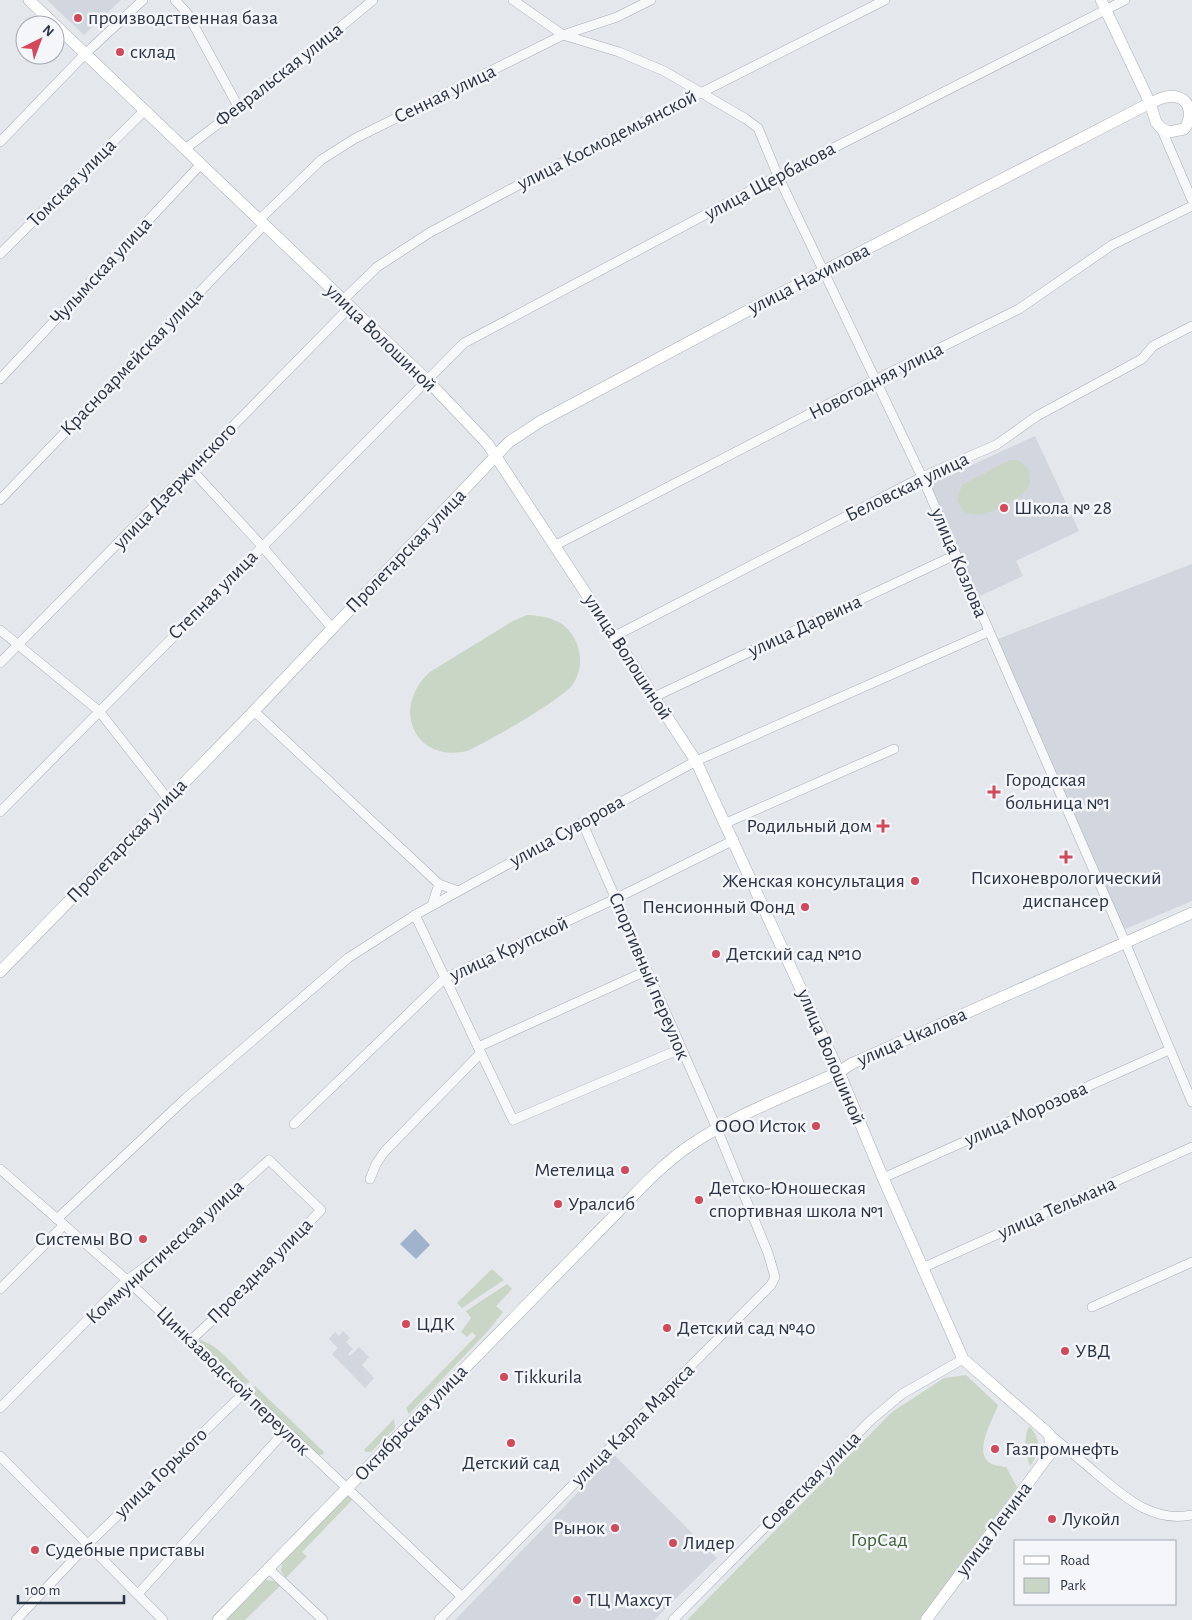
<svg xmlns="http://www.w3.org/2000/svg" width="1192" height="1620" font-family="'Alegreya Sans',sans-serif">
	<rect width="100%" height="100%" fill="#e4e7ec"/>
	<g fill="#d2d6de">
		<polygon points="47,0 121,0 84,35"/>
		<polygon points="1035,436 1079,531 1016,561 1023,576 980,596 928,485"/>
		<polygon points="1192,564 1192,901 1123,930 998,639"/>
		<polygon points="343,1331 350,1338 346,1342 353,1349 348,1354 350,1356 359,1347 369,1357 362,1365 374,1378 365,1388 332,1354 338,1348 329,1339 335,1332 339,1336"/>
		<polygon points="614,1455 717,1558 654,1620 455,1620"/>
	</g>
	<g fill="#c9d6c5">
		<path d="M1010,460H1018L1029,469L1030,484L1027,490C1012,502 983,522 964,512L957,500L962,485Z"/>
		<path d="M527,615C547,616 566,620 575,640C582,653 582,671 573,684C563,699 486,743 467,751C415,763 390,708 430,672L513,621Z"/>
		<polygon points="492,1269 504,1280 462,1308 457,1303"/>
		<polygon points="507,1284 512,1289 496,1306 503,1312 488,1331 409,1414 406,1408 476,1336 472,1332 467,1337 461,1332 471,1318 466,1311"/>
		<path d="M195,1339C216,1341 235,1367 250,1382L243,1385Z"/>
		<path d="M966,1375L998,1405C993,1419 973,1453 990,1463C994,1466 1002,1466 1006,1467L1017,1487L920,1620H687L892,1412L944,1378Z"/>
		<polygon points="255,1386 324,1452 322,1455 317,1455 253,1394 252,1389"/>
		<polygon points="394,1419 395,1428 371,1452 366,1452 364,1450"/>
		<path d="M1029,1426C1042,1439 1040,1452 1030,1466C1025,1452 1023,1440 1029,1426Z"/>
		<polygon points="349,1493 354,1498 302,1552 307,1556 286,1578 281,1571 282,1563"/>
		<polygon points="265,1580 274,1581 280,1586 245,1620 226,1620"/>
	</g>
	<polygon fill="#9fb4cc" points="415,1229 430,1245 416,1259 400,1244"/>
	<g fill="none" stroke-linecap="round" stroke-linejoin="round">
		<g stroke="#a9aeb7" stroke-width="10">
			<g id="street">
				<polyline points="175,0 187,13 239,108"/>
				<polyline points="513,0 563,35 619,52 664,71 746,119 758,128 778,176 922,477 1125,942 1192,1102"/>
				<polyline points="1161,128 1192,200"/>
				<polyline points="0,142 85,54 143,0"/>
				<polyline points="185,149 285,73 373,0"/>
				<polyline points="259,220 321,160 354,139 563,35 617,17 651,0"/>
				<polyline points="0,254 144,111"/>
				<polyline points="342,301 377,267 429,233 522,183 885,0"/>
				<polyline points="0,379 201,164"/>
				<polyline points="191,469 262,546 332,628"/>
				<polyline points="0,500 264,225"/>
				<polyline points="554,546 875,380 1019,309 1112,245 1192,206"/>
				<polyline points="0,630 99,711 168,799"/>
				<polyline points="615,636 922,477 996,445 1037,416 1142,359 1153,346 1192,326"/>
				<polyline points="0,663 349,308"/>
				<polyline points="654,697 955,555"/>
				<polyline points="254,711 439,884 458,891"/>
				<polyline points="0,812 464,343 778,176 1125,0"/>
				<polyline points="726,823 894,749"/>
				<polyline points="432,905 439,884"/>
				<polyline points="415,915 513,1120 680,1049"/>
				<polyline points="478,1047 646,971"/>
				<polyline points="294,1124 445,978 615,899 734,840"/>
				<polyline points="0,1169 127,1280 462,1597"/>
				<polyline points="883,1178 1169,1050"/>
				<polyline points="370,1179 376,1164 385,1151 481,1053"/>
				<polyline points="57,1219 186,1098 348,958 415,915 696,761 988,632"/>
				<polyline points="922,1268 1192,1147"/>
				<polyline points="0,1289 64,1225"/>
				<polyline points="1092,1307 1192,1262"/>
				<polyline points="0,1408 127,1280 167,1251 269,1160 321,1210 235,1299 190,1341"/>
				<path d="M1049,1434C1065,1447 1081,1460 1097,1474C1125,1497 1152,1523 1192,1515"/>
				<polyline points="0,1456 163,1620"/>
				<polyline points="268,1568 323,1620"/>
				<polyline points="138,1594 285,1431"/>
				<polyline points="16,1620 88,1544 244,1393"/>
				<polyline points="439,1620 771,1285 775,1277 768,1253 717,1129 582,822"/>
				<polyline points="673,1620 871,1420 902,1394 963,1359"/>
			</g>
		</g>
		<g stroke="#a9aeb7" stroke-width="12">
			<g id="secondary">
				<polyline points="29,0 427,380 487,443 696,761 839,1072 883,1178 963,1359 1049,1434 1051,1444 1049,1455 926,1620"/>
				<path d="M0,972L254,711L509,442L541,421L762,303L1150,103C1158,100 1168,94 1177,97C1192,101 1192,119 1184,129L1169,132L1161,128L1156,122L1150,103L1101,0"/>
				<path d="M218,1620L603,1227C630,1200 657,1168 689,1146C734,1115 789,1095 839,1072L851,1064L1192,913"/>
			</g>
		</g>
		<use href="#street" stroke="#f7f8fa" stroke-width="9"/>
		<use href="#secondary" stroke="#fff" stroke-width="11"/>
	</g>
	<g fill="#d1495b" stroke="#f4f6f9" stroke-width="2">
		<circle cx="78" cy="18" r="5"/>
		<circle cx="120" cy="52" r="5"/>
		<circle cx="1004" cy="508" r="5"/>
		<path d="M991.5 784.5h5v5h5v5h-5v5h-5v-5h-5v-5h5z"/>
		<path d="M880.5 818.5h5v5h5v5h-5v5h-5v-5h-5v-5h5z"/>
		<path d="M1063.5 849.5h5v5h5v5h-5v5h-5v-5h-5v-5h5z"/>
		<circle cx="915" cy="881" r="5"/>
		<circle cx="805" cy="907" r="5"/>
		<circle cx="716" cy="954" r="5"/>
		<circle cx="816" cy="1126" r="5"/>
		<circle cx="625" cy="1170" r="5"/>
		<circle cx="699" cy="1200" r="5"/>
		<circle cx="558" cy="1204" r="5"/>
		<circle cx="143" cy="1239" r="5"/>
		<circle cx="406" cy="1324" r="5"/>
		<circle cx="667" cy="1328" r="5"/>
		<circle cx="1065" cy="1351" r="5"/>
		<circle cx="504" cy="1377" r="5"/>
		<circle cx="511" cy="1443" r="5"/>
		<circle cx="995" cy="1449" r="5"/>
		<circle cx="1052" cy="1519" r="5"/>
		<circle cx="615" cy="1528" r="5"/>
		<circle cx="673" cy="1543" r="5"/>
		<circle cx="35" cy="1550" r="5"/>
		<circle cx="577" cy="1600" r="5"/>
	</g>
	<g text-anchor="middle" dominant-baseline="central" stroke-width="5" stroke-linejoin="round" paint-order="stroke">
		<g font-size="20" fill="#2b3445" stroke="#f4f6f9" text-anchor="start">
			<text x="88" y="18">производственная база</text>
			<text x="130" y="52">склад</text>
			<text x="1014" y="508">Школа № 28</text>
			<text x="1005" y="780">Городская<tspan x="1005" dy="23">больница №1</tspan></text>
			<text x="872" y="826" text-anchor="end">Родильный дом</text>
			<text x="1066" y="878" text-anchor="middle">Психоневрологический<tspan x="1066" dy="23">диспансер</tspan></text>
			<text x="905" y="881" text-anchor="end">Женская консультация</text>
			<text x="795" y="907" text-anchor="end">Пенсионный Фонд</text>
			<text x="726" y="954">Детский сад №10</text>
			<text x="806" y="1126" text-anchor="end">ООО Исток</text>
			<text x="615" y="1170" text-anchor="end">Метелица</text>
			<text x="709" y="1188">Детско-Юношеская<tspan x="709" dy="23">спортивная школа №1</tspan></text>
			<text x="568" y="1204">Уралсиб</text>
			<text x="133" y="1239" text-anchor="end">Системы ВО</text>
			<text x="416" y="1324">ЦДК</text>
			<text x="677" y="1328">Детский сад №40</text>
			<text x="1075" y="1351">УВД</text>
			<text x="514" y="1377">Tikkurila</text>
			<text x="1005" y="1449">Газпромнефть</text>
			<text x="511" y="1463" text-anchor="middle">Детский сад</text>
			<text x="1062" y="1519">Лукойл</text>
			<text x="605" y="1528" text-anchor="end">Рынок</text>
			<text x="683" y="1543">Лидер</text>
			<text x="45" y="1550">Судебные приставы</text>
			<text x="587" y="1600">ТЦ Махсут</text>
		</g>
		<g font-size="20" fill="#2b3445" stroke="#f4f6f9">
			<text transform="translate(279 75) rotate(-38)">Февральская улица</text>
			<text transform="translate(445 94) rotate(-26)">Сенная улица</text>
			<text transform="translate(607 140) rotate(-27)">улица Космодемьянской</text>
			<text transform="translate(770 181) rotate(-28)">улица Щербакова</text>
			<text transform="translate(72 183) rotate(-45)">Томская улица</text>
			<text transform="translate(101 271) rotate(-47)">Чулымская улица</text>
			<text transform="translate(809 279) rotate(-27)">улица Нахимова</text>
			<text transform="translate(381 338) rotate(44)">улица Волошиной</text>
			<text transform="translate(132 362) rotate(-46)">Красноармейская улица</text>
			<text transform="translate(876 381) rotate(-27)">Новогодняя улица</text>
			<text transform="translate(175 486) rotate(-46)">улица Дзержинского</text>
			<text transform="translate(907 487) rotate(-26)">Беловская улица</text>
			<text transform="translate(406 551) rotate(-46)">Пролетарская улица</text>
			<text transform="translate(959 563) rotate(67)">улица Козлова</text>
			<text transform="translate(213 595) rotate(-45)">Степная улица</text>
			<text transform="translate(805 626) rotate(-25)">улица Дарвина</text>
			<text transform="translate(628 657) rotate(57)">улица Волошиной</text>
			<text transform="translate(567 831) rotate(-29)">улица Суворова</text>
			<text transform="translate(127 841) rotate(-46)">Пролетарская улица</text>
			<text transform="translate(509 949) rotate(-25)">улица Крупской</text>
			<text transform="translate(649 976) rotate(67)">Спортивный переулок</text>
			<text transform="translate(912 1037) rotate(-24)">улица Чкалова</text>
			<text transform="translate(831 1057) rotate(67)">улица Волошиной</text>
			<text transform="translate(1026 1114) rotate(-24)">улица Морозова</text>
			<text transform="translate(1057 1208) rotate(-24)">улица Тельмана</text>
			<text transform="translate(165 1252) rotate(-42)">Коммунистическая улица</text>
			<text transform="translate(260 1271) rotate(-45)">Проездная улица</text>
			<text transform="translate(233 1381) rotate(44)">Цинкзаводской переулок</text>
			<text transform="translate(411 1423) rotate(-46)">Октябрьская улица</text>
			<text transform="translate(633 1425) rotate(-45)">улица Карла Маркса</text>
			<text transform="translate(161 1473) rotate(-44)">улица Горького</text>
			<text transform="translate(811 1481) rotate(-45)">Советская улица</text>
			<text transform="translate(994 1529) rotate(-53)">улица Ленина</text>
		</g>
		<g font-size="20" fill="#3f6138" stroke="#f4f6f9">
			<text x="879" y="1540">ГорСад</text>
		</g>
	</g>
	<rect x="1014" y="1540" width="162" height="65" fill="#f4f6f9" stroke="#a4a8b1"/>
	<rect x="1024" y="1556" width="25" height="8" fill="#ffffff" stroke="#a4a8b1"/>
	<text x="1060" y="1565" font-size="15" fill="#2b3445">Road</text>
	<rect x="1024" y="1578" width="25" height="15" fill="#c9d6c5" stroke="#a4a8b1"/>
	<text x="1060" y="1590" font-size="15" fill="#2b3445">Park</text>
	<g transform="translate(40 40) rotate(42)"><circle r="24" fill="#f4f6f9" stroke="#a4a8b1"/>
	<path d="M0-4L9 19L0 12L-9 19Z" fill="#d1495b"/>
	<text y="-8" font-size="14" font-weight="bold" text-anchor="middle" fill="#2b3445">N</text>
	</g>
	<path d="M18 1595v8h106v-8" fill="none" stroke="#2b3445" stroke-width="2.5"/>
	<text x="25" y="1595" font-size="15" fill="#2b3445" stroke="#f4f6f9" stroke-width="4" paint-order="stroke">100 m</text>
</svg>
